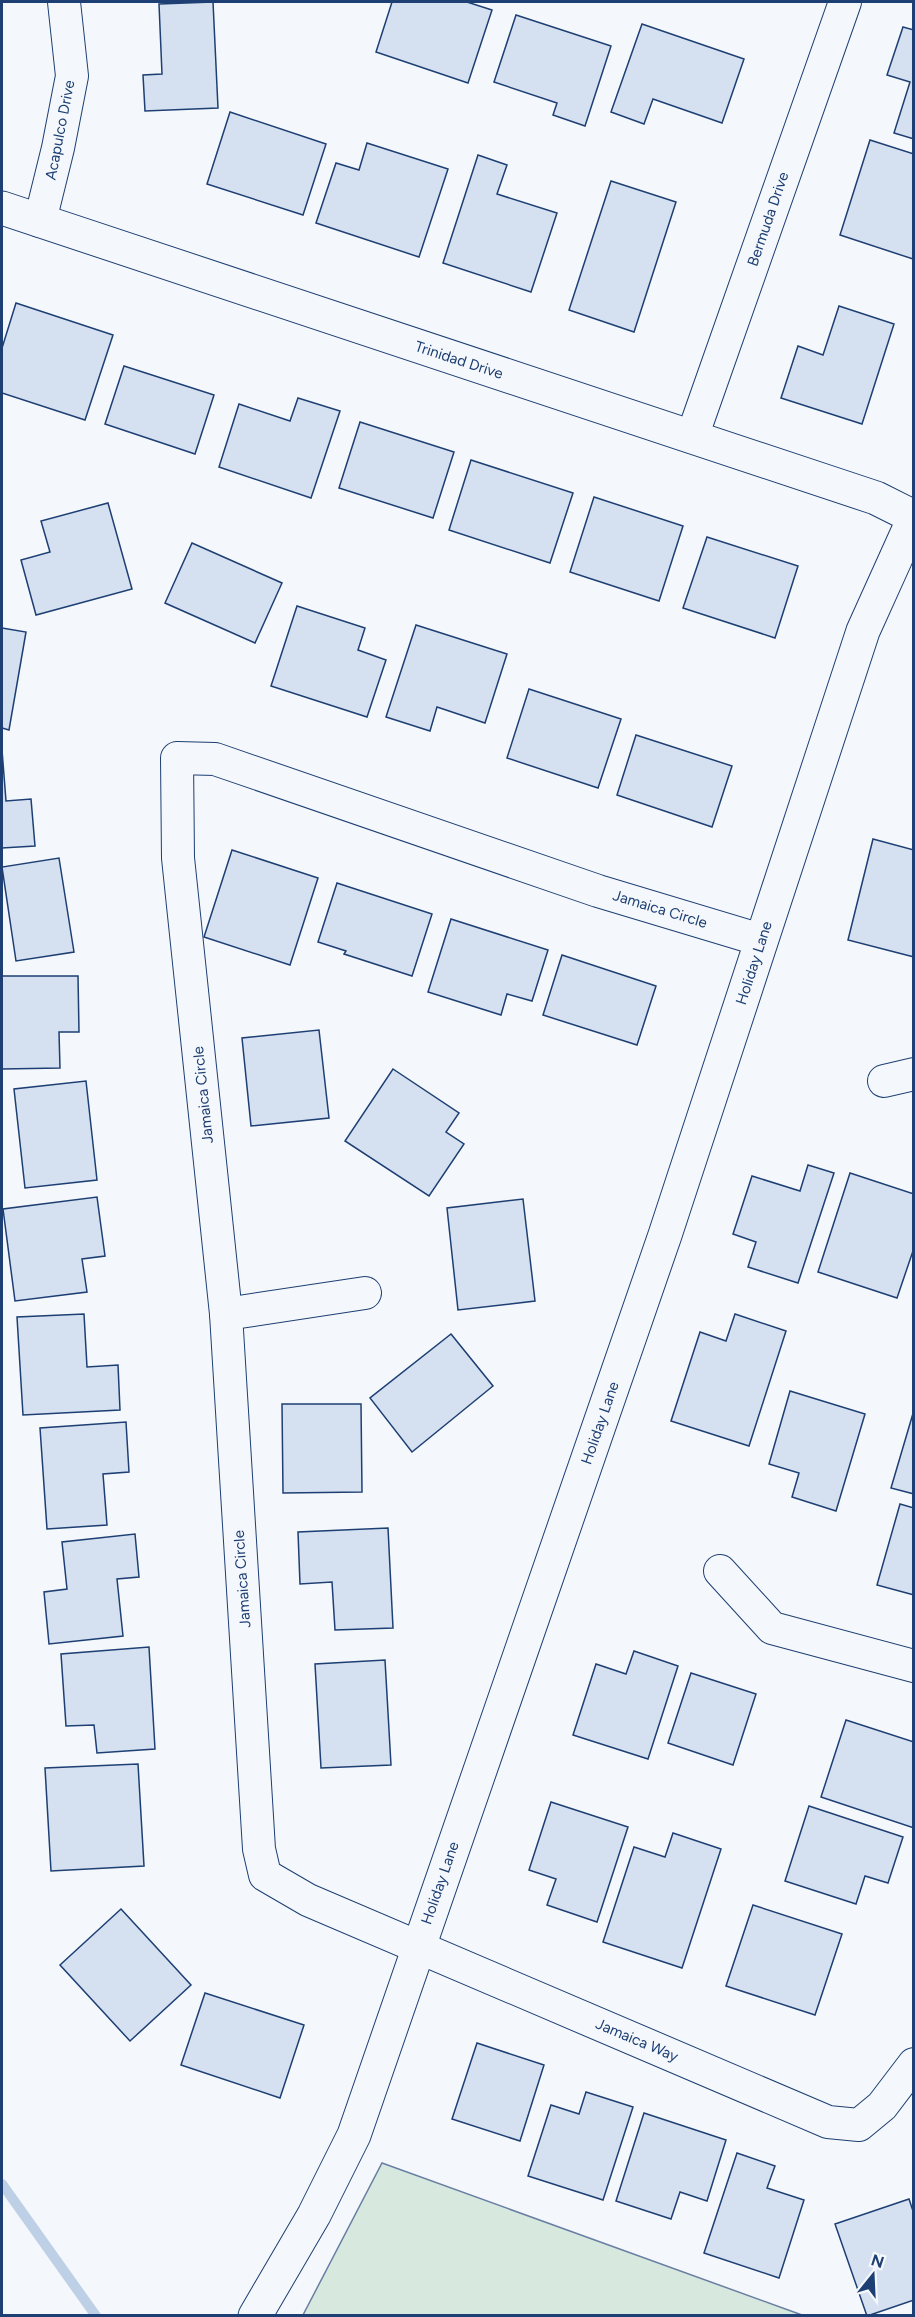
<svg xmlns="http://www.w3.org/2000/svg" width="915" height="2317" font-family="Figtree,sans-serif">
	<rect width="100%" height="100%" fill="#f4f7fb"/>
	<polygon fill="#d7e8df" stroke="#687fa3" stroke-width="1.5" points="382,2163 802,2315 303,2315"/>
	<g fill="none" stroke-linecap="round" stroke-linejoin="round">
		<polyline stroke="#bed0e5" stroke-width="10" points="2,2184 96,2316"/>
	</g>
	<g fill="#d5e0f0" stroke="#1d3f73" stroke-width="1.5">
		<polygon points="213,2 218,108 145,111 143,75 162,74 159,4"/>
		<polygon points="392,2 467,2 492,10 468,83 376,52"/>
		<polygon points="516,15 611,46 585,126 553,115 557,103 494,82"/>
		<polygon points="642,24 744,59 722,123 653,99 644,124 611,112"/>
		<polygon points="903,27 914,30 914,139 894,133 910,82 887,75"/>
		<polygon points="230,112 326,144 303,215 207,184"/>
		<polygon points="870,140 914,154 913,259 840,235"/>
		<polygon points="367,143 448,169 419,257 316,223 336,163 359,170"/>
		<polygon points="478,155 507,165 497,194 557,213 531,292 443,263"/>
		<polygon points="611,181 676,202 634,332 569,310"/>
		<polygon points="16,303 113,335 85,420 2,393 2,348"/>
		<polygon points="839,306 894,324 862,424 781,398 798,346 823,355"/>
		<polygon points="124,366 214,395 195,454 105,424"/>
		<polygon points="298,398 340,411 311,498 219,467 239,404 290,421"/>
		<polygon points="360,422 454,452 433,518 339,488"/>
		<polygon points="471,460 573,493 550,563 449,530"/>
		<polygon points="594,497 683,526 659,601 570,572"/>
		<polygon points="108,503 132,589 36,615 21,560 50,552 41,521"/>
		<polygon points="707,537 798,566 775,638 683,608"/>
		<polygon points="192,543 282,583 255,643 165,603"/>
		<polygon points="297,606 365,628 358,650 386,660 367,717 271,686"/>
		<polygon points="416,625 507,654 485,723 437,707 430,731 386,717"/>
		<polygon points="2,628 26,632 9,730 2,728"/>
		<polygon points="529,689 621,719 598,788 507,758"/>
		<polygon points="636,735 732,766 712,827 617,795"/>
		<polygon points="2,750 6,801 31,799 35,846 2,848"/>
		<polygon points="873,839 914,850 914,957 848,940"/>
		<polygon points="232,850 318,878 290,965 204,937"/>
		<polygon points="59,858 74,952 16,961 2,867"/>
		<polygon points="337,883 432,914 412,976 344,954 346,951 318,942"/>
		<polygon points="451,919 548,950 532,1001 507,994 501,1015 428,992"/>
		<polygon points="562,955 656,986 637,1045 543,1015"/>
		<polygon points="2,976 78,976 79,1032 59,1032 60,1068 2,1069"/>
		<polygon points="319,1030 329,1118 251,1126 242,1038"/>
		<polygon points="393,1069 459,1113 446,1132 464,1144 429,1196 345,1141"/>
		<polygon points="86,1081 97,1180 25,1188 14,1089"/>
		<polygon points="808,1165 834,1173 798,1283 748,1267 756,1242 733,1234 752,1176 800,1191"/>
		<polygon points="850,1173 914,1194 914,1248 897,1298 818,1272"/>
		<polygon points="97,1197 105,1256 82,1259 87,1292 15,1301 3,1209"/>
		<polygon points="523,1199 535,1301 458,1310 447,1208"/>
		<polygon points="84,1314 87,1367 118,1365 120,1410 23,1415 17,1317"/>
		<polygon points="735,1314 786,1331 749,1446 671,1421 700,1332 726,1341"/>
		<polygon points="451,1334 493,1386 412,1452 370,1398"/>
		<polygon points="790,1391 865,1414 836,1511 792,1497 799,1473 769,1464"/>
		<polygon points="282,1404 361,1404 362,1492 283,1493"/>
		<polygon points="914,1410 914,1494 891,1488"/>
		<polygon points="126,1422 129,1472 103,1474 107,1525 47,1529 40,1428"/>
		<polygon points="900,1504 914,1508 914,1595 877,1585"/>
		<polygon points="388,1528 393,1628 335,1630 332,1582 300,1584 298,1532"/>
		<polygon points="135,1534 139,1577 117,1579 123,1636 49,1644 44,1592 67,1589 62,1542"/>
		<polygon points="149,1647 155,1749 97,1753 94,1725 66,1726 61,1654"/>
		<polygon points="634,1651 678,1666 648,1759 573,1735 596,1664 626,1674"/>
		<polygon points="385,1660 391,1765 321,1768 315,1664"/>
		<polygon points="691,1673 756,1694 733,1765 668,1743"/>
		<polygon points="846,1720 914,1742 914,1828 821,1797"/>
		<polygon points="138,1764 144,1866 51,1871 45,1768"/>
		<polygon points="551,1802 628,1827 597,1922 547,1905 556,1879 529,1870"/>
		<polygon points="809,1806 903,1837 888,1883 865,1876 856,1904 785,1881"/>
		<polygon points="673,1833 721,1849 682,1968 603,1942 634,1847 665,1857"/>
		<polygon points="753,1905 842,1934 815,2015 726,1986"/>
		<polygon points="121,1909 191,1985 130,2041 60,1965"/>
		<polygon points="205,1993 304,2025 280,2098 181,2065"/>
		<polygon points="477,2043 544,2065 520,2141 452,2119"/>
		<polygon points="586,2092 633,2107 603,2200 528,2176 551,2105 579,2114"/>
		<polygon points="644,2113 726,2140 707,2201 680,2192 671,2219 616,2201"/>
		<polygon points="737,2153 775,2166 767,2188 804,2200 779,2278 704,2253"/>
		<polygon points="909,2199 914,2214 914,2300 867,2316 835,2224"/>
	</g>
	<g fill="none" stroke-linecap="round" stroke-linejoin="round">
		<g stroke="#1d3f73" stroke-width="34">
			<g id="minor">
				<polyline points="40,221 58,148 72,76 64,2"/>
				<polyline points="692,437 845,2"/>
				<polyline points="761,940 598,891 215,759 177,758 178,858 226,1314 259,1849 265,1875 308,1900 828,2122 859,2125 882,2106 914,2064"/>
				<polyline points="884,1081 914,1074"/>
				<polyline points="226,1314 365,1293"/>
				<polyline points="720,1571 772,1628 914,1666"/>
			</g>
		</g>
		<g stroke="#1d3f73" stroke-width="35">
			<g id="tertiary">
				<polyline points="2,208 876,498 914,517"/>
				<polyline points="255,2316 314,2215 354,2135 665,1235 863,631 914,518"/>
			</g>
		</g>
		<use href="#minor" stroke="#f4f7fb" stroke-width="32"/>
		<use href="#tertiary" stroke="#f4f7fb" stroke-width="33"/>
	</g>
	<g text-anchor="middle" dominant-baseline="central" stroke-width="4.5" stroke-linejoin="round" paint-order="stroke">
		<g font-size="15" fill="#1d3f73" stroke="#f4f7fb">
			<text transform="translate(60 130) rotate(-79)">Acapulco Drive</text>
			<text transform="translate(768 219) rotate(-71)">Bermuda Drive</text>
			<text transform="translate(459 360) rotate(18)">Trinidad Drive</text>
			<text transform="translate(660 909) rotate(17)">Jamaica Circle</text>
			<text transform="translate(754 963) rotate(-72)">Holiday Lane</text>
			<text transform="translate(203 1095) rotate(-96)">Jamaica Circle</text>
			<text transform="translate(600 1423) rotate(-71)">Holiday Lane</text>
			<text transform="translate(242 1579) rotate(-94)">Jamaica Circle</text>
			<text transform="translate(440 1883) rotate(-71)">Holiday Lane</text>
			<text transform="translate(637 2040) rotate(23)">Jamaica Way</text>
		</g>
	</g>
	<rect width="915" height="2317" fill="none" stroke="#1d3f73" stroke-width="6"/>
	<g transform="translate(873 2275) rotate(18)" stroke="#f4f7fb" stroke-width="4.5" paint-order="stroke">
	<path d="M0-4.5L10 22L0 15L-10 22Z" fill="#1d3f73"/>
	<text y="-9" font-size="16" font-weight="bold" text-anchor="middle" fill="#1d3f73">N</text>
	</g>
</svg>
